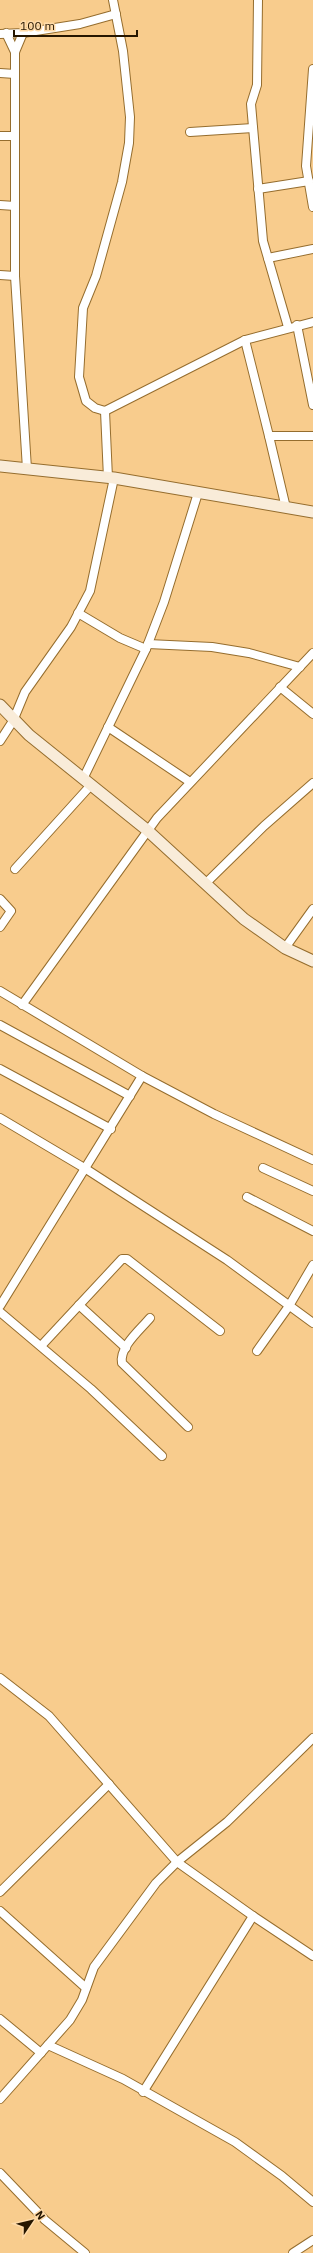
<svg xmlns="http://www.w3.org/2000/svg" width="313" height="2253" font-family="'IBM Plex Sans',sans-serif">
	<rect width="100%" height="100%" fill="#f8cc8d"/>
	<g fill="none" stroke-linecap="round" stroke-linejoin="round">
		<g stroke="#956d2e" stroke-width="10">
			<g id="street">
				<polyline points="113,0 123,51 130,117 129,143 122,182 96,276 83,308 79,377 86,401 95,408 105,411 245,340 313,322"/>
				<polyline points="258,0 257,85 251,104 263,241 288,327"/>
				<polyline points="6,33 15,52"/>
				<polyline points="23,33 15,52 15,276 27,469"/>
				<polyline points="0,34 23,33 80,24 116,14"/>
				<polyline points="313,69 306,166 313,207"/>
				<polyline points="0,73 15,74"/>
				<polyline points="190,132 253,128"/>
				<polyline points="0,136 15,136"/>
				<polyline points="258,189 309,181"/>
				<polyline points="0,205 15,206"/>
				<polyline points="268,258 313,249"/>
				<polyline points="0,275 15,276"/>
				<polyline points="297,325 313,405"/>
				<polyline points="245,340 269,436"/>
				<polyline points="105,411 108,478"/>
				<polyline points="286,508 269,436 313,436"/>
				<polyline points="78,613 120,638 146,649"/>
				<polyline points="148,644 212,647 249,653 300,667"/>
				<polyline points="280,687 313,714"/>
				<polyline points="108,727 190,782"/>
				<polyline points="0,741 13,721 25,692 71,627 90,591 114,478"/>
				<polyline points="83,779 146,649 164,602 198,493"/>
				<polyline points="15,869 91,785"/>
				<polyline points="205,884 264,826 313,783"/>
				<polyline points="0,899 11,911 0,927"/>
				<polyline points="285,948 313,909"/>
				<polyline points="0,991 142,1076 214,1114 313,1160"/>
				<polyline points="22,1005 157,818 313,653"/>
				<polyline points="0,1025 130,1096"/>
				<polyline points="0,1069 111,1129"/>
				<polyline points="0,1118 86,1169 227,1260 313,1323"/>
				<polyline points="263,1168 313,1191"/>
				<polyline points="247,1197 313,1231"/>
				<polyline points="79,1305 126,1348"/>
				<polyline points="0,1306 142,1076"/>
				<polyline points="0,1312 91,1389 162,1456"/>
				<path d="M150,1318C141,1329 119,1347 122,1363L188,1427"/>
				<polyline points="41,1346 122,1259 127,1259 220,1331"/>
				<polyline points="257,1351 289,1306 313,1265"/>
				<polyline points="0,1678 49,1716 177,1862 253,1916 313,1956"/>
				<polyline points="0,1892 109,1784"/>
				<polyline points="0,1911 86,1988"/>
				<polyline points="0,2019 41,2053"/>
				<polyline points="48,2045 123,2079 235,2142 282,2176 313,2202"/>
				<polyline points="143,2092 253,1916"/>
				<polyline points="0,2099 70,2020 82,2000 94,1967 156,1883 177,1862 227,1822 313,1738"/>
				<polyline points="0,2173 45,2220 85,2253"/>
				<polyline points="293,2253 313,2240"/>
			</g>
		</g>
		<g stroke="#956d2e" stroke-width="13">
			<g id="secondary">
				<polyline points="0,466 114,478 313,512"/>
				<polyline points="0,705 29,735 147,830 244,919 285,948 313,961"/>
			</g>
		</g>
		<use href="#street" stroke="#fff" stroke-width="8"/>
		<use href="#secondary" stroke="#f9ecd9" stroke-width="11"/>
	</g>
	<g transform="translate(32 2221) rotate(55)" stroke="#ffdba9" stroke-width="3" paint-order="stroke">
	<path d="M0-3L7 15L0 10L-7 15Z" fill="#261600"/>
	<text y="-6" font-size="11" font-weight="bold" text-anchor="middle" fill="#261600">N</text>
	</g>
	<path d="M14 30v6h123v-6" fill="none" stroke="#261600" stroke-width="2"/>
	<text x="20" y="30" font-size="12" fill="#261600" stroke="#ffdba9" stroke-width="3" paint-order="stroke">100 m</text>
</svg>
